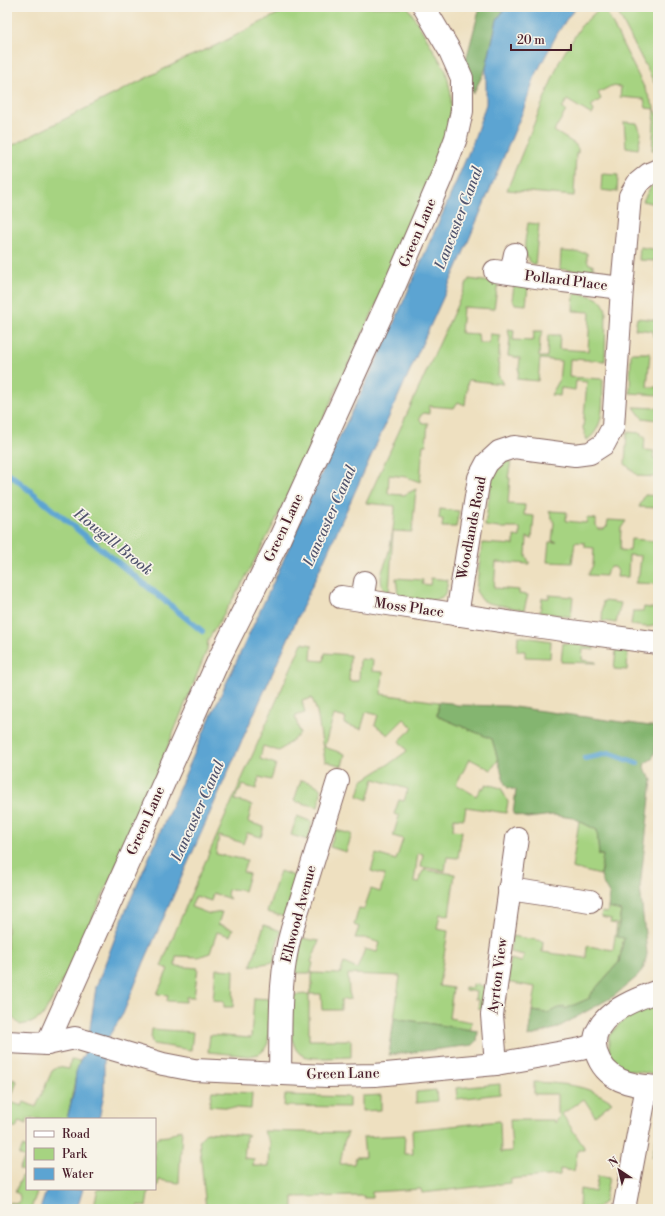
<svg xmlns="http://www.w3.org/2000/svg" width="665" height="1216" font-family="'Libre Bodoni',serif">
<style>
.green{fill:#a6d381;stroke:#787956}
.forest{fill:#84b56f;stroke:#676a4d}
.water{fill:#5ca4d2;stroke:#53627e}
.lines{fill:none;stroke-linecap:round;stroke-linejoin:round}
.stream{stroke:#5ca4d2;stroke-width:6}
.minor-casing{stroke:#83635f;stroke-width:24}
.tertiary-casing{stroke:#83635f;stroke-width:24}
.minor{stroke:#fff;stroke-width:22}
.tertiary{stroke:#fff;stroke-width:22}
.labels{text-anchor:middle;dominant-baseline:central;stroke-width:3.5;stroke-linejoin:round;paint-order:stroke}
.street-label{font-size:14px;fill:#4a1f2b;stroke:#f7f3e8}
.water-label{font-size:15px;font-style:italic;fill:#51546e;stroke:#f7f3e8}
</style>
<rect width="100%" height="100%" fill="#f7f3e8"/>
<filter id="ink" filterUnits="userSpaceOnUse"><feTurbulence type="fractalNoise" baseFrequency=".025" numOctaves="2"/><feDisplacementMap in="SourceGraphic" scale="8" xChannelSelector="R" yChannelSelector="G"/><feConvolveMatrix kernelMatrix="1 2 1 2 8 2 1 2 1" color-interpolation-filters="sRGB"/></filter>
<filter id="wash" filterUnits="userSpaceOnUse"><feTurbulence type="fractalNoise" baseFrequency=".012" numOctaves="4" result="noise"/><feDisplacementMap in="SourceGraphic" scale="16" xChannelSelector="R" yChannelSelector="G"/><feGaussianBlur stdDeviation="0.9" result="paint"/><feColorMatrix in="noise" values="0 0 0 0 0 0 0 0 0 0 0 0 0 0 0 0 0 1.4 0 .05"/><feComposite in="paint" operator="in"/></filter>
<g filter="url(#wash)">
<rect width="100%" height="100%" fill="#eee0c0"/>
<!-- green -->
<g class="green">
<path d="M 291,7 L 408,7 L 446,71 L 451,94 L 451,116 L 439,157 L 396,262 L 276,520 L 242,584 L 208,640 L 207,650 L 144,805 L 71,965 L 43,1016 L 31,1023 L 20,1025 L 7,1012 L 7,148 L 186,58 L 217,45 Z"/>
<path d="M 601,7 L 604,7 L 658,115 L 658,150 L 652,150 L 655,109 L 646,108 L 644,99 L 620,97 L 621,87 L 611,86 L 598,93 L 601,99 L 591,106 L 594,111 L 592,115 L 567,100 L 562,108 L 566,111 L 554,131 L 575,144 L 578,149 L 578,153 L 576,153 L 574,196 L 507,190 L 560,60 L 581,26 Z"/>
<path d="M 615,7 L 658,7 L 658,90 Z"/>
<path d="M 624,122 L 637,123 L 641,133 L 638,149 L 626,147 Z"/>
<path d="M 602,174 L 618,175 L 617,192 L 601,190 Z"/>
<path d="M 658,181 L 658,205 L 643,201 L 651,186 Z"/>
<path d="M 528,223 L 539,224 L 535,265 C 519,257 526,238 528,223 Z"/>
<path d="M 640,247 L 658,250 L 658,268 L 656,268 L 656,261 L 639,260 Z"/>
<path d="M 561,251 L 587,253 L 587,260 L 589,264 L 593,265 L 593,273 L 560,269 Z"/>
<path d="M 469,279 L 498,283 L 494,309 L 463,307 L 461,333 L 478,334 L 479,343 L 489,343 L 490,334 L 500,335 L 498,375 L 503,384 L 468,380 L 465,405 L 458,402 L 454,408 L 429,406 L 429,414 L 424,413 L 420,416 L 420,420 L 423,423 L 428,423 L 426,445 L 423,445 L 420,482 L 406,477 L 389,475 L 388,494 L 404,495 L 416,489 L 412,532 L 393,531 L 389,594 C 386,592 383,590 382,585 C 379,574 384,568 387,558 C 391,546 395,519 395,506 L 366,503 Z"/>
<path d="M 514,285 L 528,287 L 526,305 L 515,304 L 512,300 Z"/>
<path d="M 574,293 C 586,295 603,295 606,311 L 605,361 L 570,359 L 569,377 L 603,379 C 602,400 606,427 587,440 L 583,428 L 587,382 L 576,381 L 575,390 L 561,388 L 560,396 L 551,395 L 559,381 L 561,361 L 540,359 L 538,381 L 516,379 L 518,377 L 520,358 L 508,356 L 510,339 L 508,329 L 514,330 L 513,340 L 533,341 L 534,331 L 543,331 L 540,338 L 539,357 L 547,357 L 548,335 L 560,335 L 559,349 L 588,351 L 590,312 L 573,311 Z"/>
<path d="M 637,318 L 658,320 L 658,337 L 653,336 L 653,331 L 635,329 Z"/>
<path d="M 631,353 L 650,353 L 647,387 L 658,387 L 658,395 L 630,393 Z"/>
<path d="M 634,407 L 658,408 L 658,420 L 642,418 Z"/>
<path d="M 627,432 L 641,433 L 641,436 L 645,436 L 644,450 L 654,451 L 653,458 L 658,459 L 658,477 L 638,476 L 625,464 Z"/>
<path d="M 508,461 L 511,461 L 508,478 L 510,478 L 508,504 L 525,505 L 524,515 L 534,516 L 532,539 L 527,537 L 526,556 L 530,564 L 496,562 L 494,588 L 519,590 L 519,594 L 528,595 L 524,610 L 488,603 L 482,600 L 476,591 L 482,543 L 514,545 L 514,536 L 520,537 L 520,528 L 499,528 L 485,526 L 492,476 L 500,466 Z"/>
<path d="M 645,495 L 658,496 L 658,508 L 639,507 Z"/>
<path d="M 440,509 L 459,511 L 456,527 L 442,527 L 443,519 L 439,519 Z"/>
<path d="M 549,511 L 567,512 L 566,521 L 586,523 L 587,518 L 596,519 L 596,525 L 598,529 L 604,529 L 607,526 L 608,520 L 626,521 L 621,528 L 620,550 L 630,551 L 631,539 L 658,541 L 658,584 L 635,583 L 639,575 L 641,556 L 629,555 L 628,577 L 617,577 L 618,571 L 615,567 L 610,567 L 607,571 L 606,576 L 588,575 L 593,565 L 594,548 L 585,547 L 585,543 L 575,542 L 572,563 L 547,562 L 549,542 L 557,542 L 552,541 L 554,523 Z"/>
<path d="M 396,578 L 423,580 L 422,584 L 430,585 L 431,578 L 448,580 C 447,585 447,590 444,595 C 436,605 409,597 398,595 Z"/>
<path d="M 549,595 L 573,597 L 571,617 L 540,612 L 542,598 L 549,598 Z"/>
<path d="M 603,601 L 621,603 L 616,623 L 602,621 Z"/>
<path d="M 658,603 L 658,624 C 650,629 640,626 631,625 L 633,611 L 643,611 L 644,607 L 657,609 Z"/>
<path d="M 518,636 L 551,641 L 550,658 L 525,657 L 525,651 L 517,651 Z"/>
<path d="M 302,643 L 312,645 L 311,660 L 324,661 L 325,653 L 350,655 L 349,681 L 359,681 L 360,659 L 373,660 L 372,671 L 383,672 L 381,694 L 439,702 L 437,716 L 492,739 L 498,760 L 491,770 L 470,759 L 456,784 L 476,796 L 481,788 L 483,789 L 486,784 L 501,788 L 508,802 L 506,813 L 466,807 L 464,819 L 454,818 L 453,830 L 462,831 L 458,858 L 447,857 L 445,871 L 421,867 L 423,854 L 418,853 L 414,882 L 419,883 L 420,876 L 424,870 L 455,874 L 449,915 L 440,914 L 437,929 L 448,931 L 439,986 L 453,988 L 449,1018 L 472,1022 L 470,1030 L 394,1018 L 400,976 L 348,974 L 349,992 L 351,999 L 341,1000 L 341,1010 L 322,1010 L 321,994 L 309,994 L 309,1040 L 351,1040 L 351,1057 C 339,1057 315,1060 304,1056 C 286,1050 292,1010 293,995 L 309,994 L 312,986 L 312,973 L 293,973 L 294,959 L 301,938 L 319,941 L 311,962 L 313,963 L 311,971 L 312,973 L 340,974 L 344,963 L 357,969 L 365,949 L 377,952 L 380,943 L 365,938 L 355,938 L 359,927 L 354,925 L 359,908 L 364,909 L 371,889 L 380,892 L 385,875 L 371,871 L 376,854 L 396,860 L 403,839 L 393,836 L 399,816 L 394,814 L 399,800 L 404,801 L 408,789 L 374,779 L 368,800 L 358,796 L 362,781 L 392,762 L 407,751 L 399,741 L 413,728 L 404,719 L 388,735 L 375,725 L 378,715 L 366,712 L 361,729 L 344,724 L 346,718 L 334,715 L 324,747 L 345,754 L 342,766 L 325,761 L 317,712 L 312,698 L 302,701 L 305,713 L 295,716 L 300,734 L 279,751 L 263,746 L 260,759 L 276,764 L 271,780 L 259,777 L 256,789 L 242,785 L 240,791 L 238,791 L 235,800 L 252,805 L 248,822 L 264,827 L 261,837 L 247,833 L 243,844 L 240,842 L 219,836 L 216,854 L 247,860 L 243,872 L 249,874 L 244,891 L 238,889 L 238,890 L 233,889 L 228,890 L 227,895 L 230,899 L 213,893 L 211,901 L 196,896 L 191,907 L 210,914 L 222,912 L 218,924 L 233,929 L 230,936 L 217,932 L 210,953 L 198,957 L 176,956 L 175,966 L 198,968 L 194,997 L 186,997 L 186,1002 L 167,1001 L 168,995 L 157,994 L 168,969 L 161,966 L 191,894 Z"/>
<path d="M 563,643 L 594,647 L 594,650 L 583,649 L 582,660 L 596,662 L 596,663 L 561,662 Z"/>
<path d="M 616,650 L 628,652 L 627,670 L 614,669 Z"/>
<path d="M 301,780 C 321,785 324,787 318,807 L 294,801 Z"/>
<path d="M 297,816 L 312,822 L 308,840 L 291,835 Z"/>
<path d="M 579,821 L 597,830 L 599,855 L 603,855 L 600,875 L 572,868 Z"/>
<path d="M 335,830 L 352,834 L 346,852 L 330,847 Z"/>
<path d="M 280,871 L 297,877 L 285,917 L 267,912 Z"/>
<path d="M 608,908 L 621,910 L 617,936 L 624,938 L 619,962 L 589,996 L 590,998 L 565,1009 L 564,1006 L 547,1013 L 532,1011 L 536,987 L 506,982 L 510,959 L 522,962 L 524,955 L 510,952 L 512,936 L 543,941 L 542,952 L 586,958 L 587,946 L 613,950 L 617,924 L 610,923 L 611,919 L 601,917 L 602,912 L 607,913 Z"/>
<path d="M 264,925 L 281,931 L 276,947 L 274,962 L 251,966 Z"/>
<path d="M 216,969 L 234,970 L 233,1007 L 224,1007 L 224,1001 L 213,1000 Z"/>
<path d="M 473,984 L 488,987 L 484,1009 L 478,1008 L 479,1000 L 475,999 L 476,992 L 465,990 L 465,987 L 473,988 Z"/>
<path d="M 254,998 L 270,999 L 268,1043 L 264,1050 L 259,1054 L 249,1056 L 208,1052 L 210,1035 L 251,1038 Z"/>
<path d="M 643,1007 L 658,1009 L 658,1075 L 628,1070 L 616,1065 L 609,1050 L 609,1036 L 619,1024 Z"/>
<path d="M 152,1029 L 193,1032 L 191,1050 L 153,1044 L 151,1039 Z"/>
<path d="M 71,1060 L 80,1061 C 74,1079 72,1100 67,1119 L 27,1119 L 27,1124 L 19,1121 L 16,1128 L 10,1125 L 12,1121 L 7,1119 L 7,1093 L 13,1079 L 17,1081 L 10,1102 L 22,1106 L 24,1102 L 36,1107 L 52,1071 L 58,1067 L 69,1069 Z"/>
<path d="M 534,1082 C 565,1084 585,1084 612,1102 L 595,1116 L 584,1099 L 562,1114 L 584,1147 L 584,1150 L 578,1150 L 574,1171 L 560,1169 L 560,1175 L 510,1179 L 510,1183 L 431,1192 L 422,1193 L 421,1189 L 372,1192 L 372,1198 L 364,1198 L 364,1196 L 293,1197 L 293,1209 L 206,1209 L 199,1140 L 207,1132 L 249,1135 L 246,1137 L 244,1158 L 254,1159 L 253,1166 L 269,1166 L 270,1142 L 263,1131 L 348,1133 L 344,1142 L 340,1164 L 354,1164 L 356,1157 L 365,1157 L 363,1137 L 405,1135 L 404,1154 L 413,1154 L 412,1130 L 500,1121 L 501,1152 L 512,1151 L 510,1120 L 554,1120 L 555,1123 L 560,1116 L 558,1113 L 558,1094 L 534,1094 Z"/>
<path d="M 500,1084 L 500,1094 L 457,1099 L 456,1088 Z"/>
<path d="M 436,1090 L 437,1101 L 416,1103 L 416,1092 Z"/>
<path d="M 212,1091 L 252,1093 L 251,1109 L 209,1106 Z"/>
<path d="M 285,1095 L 349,1097 L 349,1107 L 284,1106 Z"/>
<path d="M 381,1095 L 381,1110 L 362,1111 L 362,1096 Z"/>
<path d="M 182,1129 L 179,1183 L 159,1180 L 158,1186 L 155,1186 L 155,1139 L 158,1137 L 168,1136 Z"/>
<path d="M 658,1130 L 658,1156 L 652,1157 Z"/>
<path d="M 23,1146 L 27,1148 L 27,1189 L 38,1189 L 31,1209 L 7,1209 L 11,1202 L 15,1204 L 19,1202 L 20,1198 L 19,1194 L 15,1192 L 24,1172 L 19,1169 L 25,1158 L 19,1155 Z"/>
<path d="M 598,1176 L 609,1178 L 604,1202 L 597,1208 L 579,1209 L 580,1189 L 595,1192 Z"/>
<path d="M 98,1189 L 149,1189 L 146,1207 L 138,1205 L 137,1209 L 93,1209 Z"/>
</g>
<!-- forest -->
<g class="forest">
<path d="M 480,7 L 506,7 L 497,20 L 486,68 L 473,94 L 466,60 Z"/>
<path d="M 439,702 L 451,703 L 457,705 L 507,706 L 657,727 L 655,752 L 652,759 L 645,763 L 644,768 L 652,780 L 640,887 L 647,954 L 644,967 L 638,976 L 614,996 L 557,1028 L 528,1037 L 532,1011 L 547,1013 L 564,1006 L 565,1009 L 590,998 L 589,996 L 619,962 L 624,938 L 617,937 L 621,911 L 608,908 L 610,895 C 599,878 600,876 603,855 L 599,855 L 597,830 L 573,818 L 553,815 L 527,818 L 513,814 L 516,790 L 508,788 L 505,784 L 492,739 L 437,716 Z"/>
<path d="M 394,1018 L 478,1031 L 477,1041 L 473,1045 L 389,1055 Z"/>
</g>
<!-- water -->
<g class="water">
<path d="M 506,7 L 577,7 L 568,17 L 557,34 L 535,76 L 523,111 L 462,256 L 243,738 L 145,960 L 123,1014 L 109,1036 L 104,1058 L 104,1094 L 99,1119 L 67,1119 L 74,1090 L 76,1072 L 80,1061 L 87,1049 L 96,987 L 123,917 L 209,720 L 280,568 L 313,491 L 380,354 L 445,208 L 473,142 L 486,104 L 486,68 L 497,20 Z"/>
<path d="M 47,1189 L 83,1189 L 77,1209 L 40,1209 Z"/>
</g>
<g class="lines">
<!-- stream -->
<g class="stream">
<path d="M 7,472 L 202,631"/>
<path d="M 585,758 L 609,753 L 637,763"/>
</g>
</g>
</g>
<g filter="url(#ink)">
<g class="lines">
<!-- minor casing -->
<g class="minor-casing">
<g id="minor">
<path d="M 495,271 L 563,281 L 622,288"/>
<path d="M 511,273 L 515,254"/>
<path d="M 341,597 L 527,625 L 658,643"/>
<path d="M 362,600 L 365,582"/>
<path d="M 457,615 L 479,478 L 487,463 L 499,452 L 514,447 L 575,455 L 590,453 L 604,444 L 613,427 L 622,288 L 630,196 L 638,183 L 649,174 L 658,170"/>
<path d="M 509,889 L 590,901"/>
<path d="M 658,991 C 639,998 609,1009 599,1028 C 594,1036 594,1043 596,1052 C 605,1081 631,1086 658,1087"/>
<path d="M 7,1042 L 47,1044 L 75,1038 L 163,1064 L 194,1070 L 327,1076 L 375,1075 L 496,1064 L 581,1049 L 594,1045"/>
<path d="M 47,1044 L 219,659 L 279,540 L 391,294 L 441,178 L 456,138 L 462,111 L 462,78 L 450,51 L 424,7"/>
<path d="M 496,1064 L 492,1015 L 517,838"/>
<path d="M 280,1074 C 281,1026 278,976 292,929 L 338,781"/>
</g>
</g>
<!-- tertiary casing -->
<g class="tertiary-casing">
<path id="tertiary" d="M 624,1209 L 647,1086"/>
</g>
<!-- minor -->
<use href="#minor" class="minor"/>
<!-- tertiary -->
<use href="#tertiary" class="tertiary"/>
</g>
</g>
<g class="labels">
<!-- street labels -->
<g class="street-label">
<text transform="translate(418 233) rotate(-67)">Green Lane</text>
<text transform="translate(566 281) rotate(7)">Pollard Place</text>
<text transform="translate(284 528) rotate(-65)">Green Lane</text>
<text transform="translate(472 528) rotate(-79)">Woodlands Road</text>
<text transform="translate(409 608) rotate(8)">Moss Place</text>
<text transform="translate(146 821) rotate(-66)">Green Lane</text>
<text transform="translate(299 914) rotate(-75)">Ellwood Avenue</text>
<text transform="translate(498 976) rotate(-83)">Ayrton View</text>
<text transform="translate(343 1074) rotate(-1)">Green Lane</text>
</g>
<!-- water labels -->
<g class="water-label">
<text transform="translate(459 218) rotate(-69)">Lancaster Canal</text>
<text transform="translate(330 516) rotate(-66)">Lancaster Canal</text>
<text transform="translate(113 542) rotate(39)">Howgill Brook</text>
<text transform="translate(198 811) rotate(-66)">Lancaster Canal</text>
</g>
</g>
<!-- margin -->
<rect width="665" height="1216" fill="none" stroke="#f7f3e8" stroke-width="24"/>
<!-- legend -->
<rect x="26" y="1118" width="130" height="72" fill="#f7f3e8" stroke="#b29e9c"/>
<rect x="34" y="1131" width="20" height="6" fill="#ffffff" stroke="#b29e9c"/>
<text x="62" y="1138" font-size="12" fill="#4a1f2b">Road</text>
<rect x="34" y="1148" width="20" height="12" fill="#a6d381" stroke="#b29e9c"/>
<text x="62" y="1158" font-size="12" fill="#4a1f2b">Park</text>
<rect x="34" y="1168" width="20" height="12" fill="#5ca4d2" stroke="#b29e9c"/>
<text x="62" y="1178" font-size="12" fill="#4a1f2b">Water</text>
<!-- north arrow -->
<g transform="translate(619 1170) rotate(325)" stroke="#f7f3e8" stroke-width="3" paint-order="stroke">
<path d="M0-3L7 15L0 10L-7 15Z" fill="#4a1f2b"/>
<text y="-6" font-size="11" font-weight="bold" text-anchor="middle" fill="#4a1f2b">N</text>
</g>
<!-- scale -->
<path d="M511 44v6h60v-6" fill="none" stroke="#4a1f2b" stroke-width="2"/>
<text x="517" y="44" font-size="12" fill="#4a1f2b" stroke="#f7f3e8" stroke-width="3" paint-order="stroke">20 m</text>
</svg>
